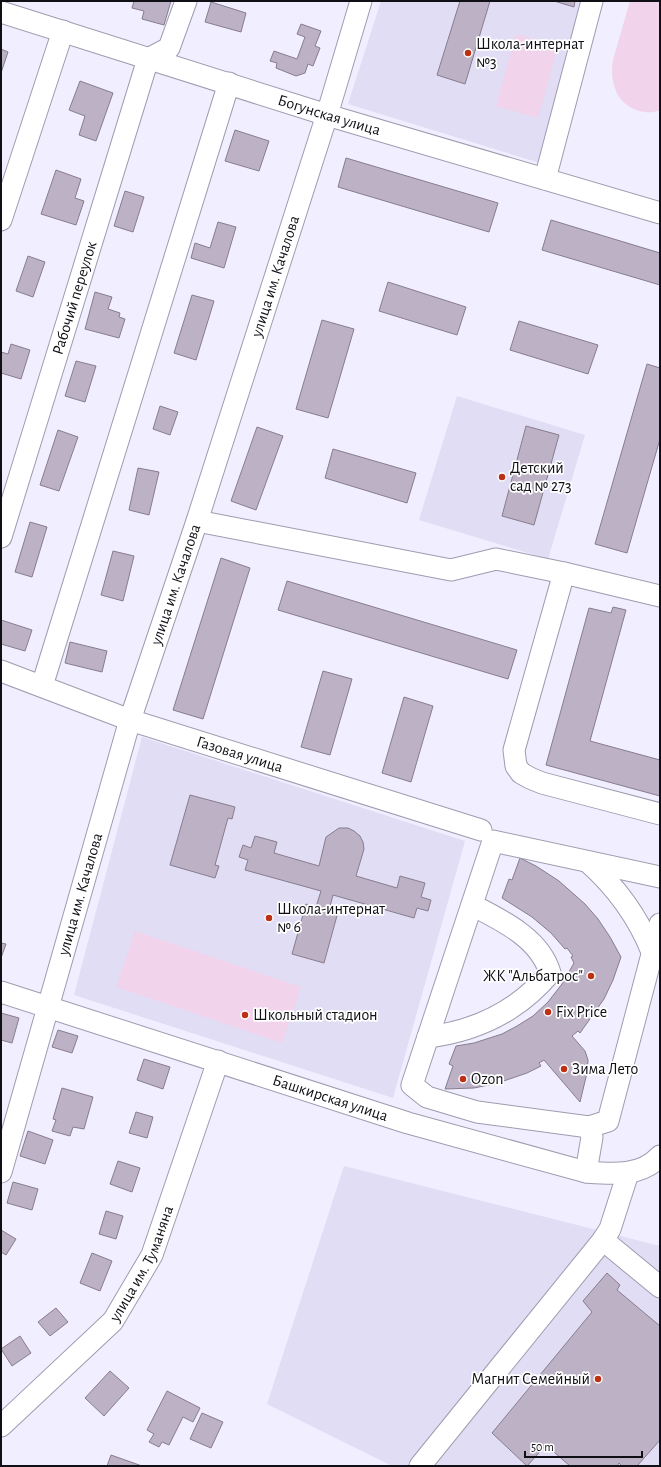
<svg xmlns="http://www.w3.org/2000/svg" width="661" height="1467" font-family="'Alegreya Sans',sans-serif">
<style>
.built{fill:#e0ddf4}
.green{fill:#f1d3ec}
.building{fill:#bdb2c5;stroke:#877d8e}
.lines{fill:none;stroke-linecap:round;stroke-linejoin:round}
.minor-casing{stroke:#9e9caf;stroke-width:23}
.minor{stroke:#fff;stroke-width:21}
.poi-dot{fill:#bc3115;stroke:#fff;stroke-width:1.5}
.labels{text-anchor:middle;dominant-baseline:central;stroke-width:3.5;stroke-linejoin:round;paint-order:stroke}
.poi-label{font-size:16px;fill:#0f0f15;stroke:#fff;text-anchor:start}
.street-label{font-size:16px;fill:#0f0f15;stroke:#fff}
</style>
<rect width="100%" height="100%" fill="#f0eeff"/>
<!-- built -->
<g class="built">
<path d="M 381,1 L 586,1 L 540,163 L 348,104 Z"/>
<path d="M 457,396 L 585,435 L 548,559 L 419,520 Z"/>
<path d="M 142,737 L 465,841 L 393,1098 L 74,995 Z"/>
<path d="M 344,1166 L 660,1246 L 660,1466 L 392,1466 L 267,1404 Z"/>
</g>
<!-- green -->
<g class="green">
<path d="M 630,1 L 660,1 L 660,110 C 644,117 622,107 616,91 C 612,81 611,71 613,60 Z"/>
<path d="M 516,34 L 558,46 L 538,118 L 496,106 Z"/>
<path d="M 135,931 L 301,987 L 282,1043 L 116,987 Z"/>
</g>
<!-- building -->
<g class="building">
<path d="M 134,1 L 171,1 L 164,25 L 142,19 L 144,11 L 132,8 Z"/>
<path d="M 460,1 L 490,1 L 465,84 L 437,75 Z"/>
<path d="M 554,1 L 575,1 L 574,7 Z"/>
<path d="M 211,2 L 246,13 L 241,32 L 205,22 Z"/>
<path d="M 301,24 L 321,31 L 315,46 L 320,48 L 313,66 L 308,64 L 305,73 L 296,76 L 276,68 L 277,63 L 270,61 L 274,51 L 297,59 L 305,37 L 297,34 Z"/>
<path d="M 1,49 L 8,52 L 1,73 Z"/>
<path d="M 80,81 L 113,93 L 96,141 L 79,135 L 85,116 L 69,110 Z"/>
<path d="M 235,130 L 269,141 L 259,171 L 225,161 Z"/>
<path d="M 346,158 L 498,203 L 489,232 L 338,187 Z"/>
<path d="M 56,170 L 81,179 L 75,198 L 84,201 L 76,225 L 41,214 Z"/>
<path d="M 125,191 L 144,197 L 133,232 L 114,226 Z"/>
<path d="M 551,220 L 660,253 L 660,285 L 542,250 Z"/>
<path d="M 218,222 L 236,227 L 224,268 L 191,258 L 195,243 L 210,248 Z"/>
<path d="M 28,256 L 45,262 L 33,297 L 16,291 Z"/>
<path d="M 388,282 L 466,307 L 457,335 L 379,311 Z"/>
<path d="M 95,292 L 112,297 L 108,309 L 120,313 L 119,317 L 125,319 L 119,338 L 85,329 Z"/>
<path d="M 192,295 L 214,301 L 196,360 L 174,353 Z"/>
<path d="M 322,320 L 354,329 L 328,418 L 296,409 Z"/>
<path d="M 519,321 L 598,345 L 588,374 L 510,350 Z"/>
<path d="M 11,344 L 30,350 L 21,379 L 1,373 L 1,352 L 8,354 Z"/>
<path d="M 76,361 L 96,366 L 85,402 L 65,396 Z"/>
<path d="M 647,364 L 660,368 L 660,439 L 627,553 L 595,544 Z"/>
<path d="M 160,406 L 178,412 L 170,435 L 153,429 Z"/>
<path d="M 526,426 L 559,435 L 534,525 L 502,516 Z"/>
<path d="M 257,427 L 283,436 L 256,510 L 231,501 Z"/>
<path d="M 58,430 L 78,437 L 59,491 L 40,485 Z"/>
<path d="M 333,449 L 416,473 L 407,503 L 325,478 Z"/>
<path d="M 138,468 L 159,472 L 149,515 L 129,510 Z"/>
<path d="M 30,522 L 47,527 L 32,577 L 15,572 Z"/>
<path d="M 113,551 L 134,556 L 123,601 L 101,595 Z"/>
<path d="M 221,558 L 250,568 L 203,719 L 173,710 Z"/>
<path d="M 287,581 L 517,650 L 508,679 L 278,610 Z"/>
<path d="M 613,607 L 626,610 L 590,741 L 660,760 L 660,796 L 546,765 L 589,608 L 611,613 Z"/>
<path d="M 1,620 L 32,630 L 25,651 L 1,644 Z"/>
<path d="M 70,642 L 107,651 L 102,672 L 65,663 Z"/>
<path d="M 323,671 L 352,679 L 330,755 L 301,747 Z"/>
<path d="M 404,697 L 433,706 L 411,782 L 382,773 Z"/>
<path d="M 190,795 L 235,807 L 232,819 L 228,818 L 215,865 L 219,866 L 215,878 L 170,865 Z"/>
<path d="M 339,828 L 348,828 L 354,831 L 360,836 L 363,842 L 364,849 L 356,876 L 397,888 L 400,876 L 425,883 L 421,897 L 431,900 L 428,911 L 417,908 L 414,918 L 333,895 L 329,910 L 338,912 L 324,963 L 292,954 L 306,904 L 316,907 L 321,891 L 245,870 L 248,860 L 239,857 L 243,845 L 251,848 L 255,836 L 277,842 L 274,853 L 319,866 L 326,837 Z"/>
<path d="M 520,858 L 536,866 L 559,881 L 585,904 L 598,919 L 610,937 L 621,957 L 613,980 L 604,999 L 580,1033 L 578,1031 L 572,1036 L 585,1051 L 588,1060 L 587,1073 L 580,1102 L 544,1060 L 539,1063 L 541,1066 L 527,1073 L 498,1083 L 474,1088 L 445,1089 L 453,1066 L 449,1064 L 456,1046 L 474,1043 L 502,1034 L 517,1026 L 533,1016 L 548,1002 L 562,984 L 574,963 L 571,957 L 573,956 L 567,948 L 565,949 L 551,933 L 532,917 L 502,898 L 509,879 L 512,880 Z"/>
<path d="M 1,943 L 6,944 L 1,958 Z"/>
<path d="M 1,1013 L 19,1018 L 12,1043 L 1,1040 Z"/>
<path d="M 58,1030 L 78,1036 L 72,1053 L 52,1047 Z"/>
<path d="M 144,1059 L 170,1067 L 163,1089 L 137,1080 Z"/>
<path d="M 62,1088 L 93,1097 L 84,1129 L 73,1127 L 70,1136 L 52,1131 L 56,1120 L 53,1119 Z"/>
<path d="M 136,1112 L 153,1117 L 147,1138 L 129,1133 Z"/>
<path d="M 28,1131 L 53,1140 L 45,1164 L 20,1156 Z"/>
<path d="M 118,1161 L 140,1168 L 132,1192 L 110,1184 Z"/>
<path d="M 13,1182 L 38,1189 L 32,1210 L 7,1203 Z"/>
<path d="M 106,1211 L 123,1216 L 116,1239 L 99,1234 Z"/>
<path d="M 1,1230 L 16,1239 L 6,1255 L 1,1252 Z"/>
<path d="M 92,1253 L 112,1261 L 100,1291 L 80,1283 Z"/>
<path d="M 607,1273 L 620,1285 L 617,1290 L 660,1326 L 660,1440 L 637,1466 L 622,1466 L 619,1463 L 617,1466 L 570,1466 L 546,1445 L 527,1466 L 492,1433 L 592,1312 L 583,1301 Z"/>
<path d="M 56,1308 L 68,1322 L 50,1336 L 38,1322 Z"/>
<path d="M 20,1336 L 31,1353 L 12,1366 L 1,1349 Z"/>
<path d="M 110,1371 L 129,1388 L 104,1416 L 85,1398 Z"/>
<path d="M 167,1391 L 200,1408 L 193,1422 L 183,1417 L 169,1445 L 162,1442 L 159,1447 L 149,1442 L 154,1434 L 147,1430 Z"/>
<path d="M 202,1413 L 223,1422 L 211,1448 L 190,1439 Z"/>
<path d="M 111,1455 L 142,1466 L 107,1466 Z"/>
</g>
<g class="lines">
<!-- minor casing -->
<g class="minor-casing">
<g id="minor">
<path id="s1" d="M 1,12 L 327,115 L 660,213"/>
<path d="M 545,179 L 592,1"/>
<path d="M 1,220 L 63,31"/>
<path d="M 197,521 L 451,570 L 496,559 L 564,573 L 660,596"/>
<path id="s2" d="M 1,537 L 148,59 L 169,48 L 186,1"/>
<path d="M 564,573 L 514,750 L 516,766 L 521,773 L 530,778 L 542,783 L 660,814"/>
<path id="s3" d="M 1,671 L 130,720 L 481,830"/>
<path d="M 42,686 L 229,83"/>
<path d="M 588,862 C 616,887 638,917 652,952"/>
<path d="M 660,877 L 493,841 L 412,1085 L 427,1097 L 477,1112 L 589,1127 L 608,1121 L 660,924"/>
<path id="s4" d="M 1,992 L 408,1123 L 586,1172 C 612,1174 641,1177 660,1156"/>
<path d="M 428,1037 C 477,1031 518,1011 550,973 C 540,938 501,920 472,905"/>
<path id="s5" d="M 1,1172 L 130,720 L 197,521 L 327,115 L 361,1"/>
<path d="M 586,1172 L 592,1137 L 589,1127"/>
<path d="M 603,1240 L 660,1287"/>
<path id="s6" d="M 1,1426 L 113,1321 L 152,1255 L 218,1061"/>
<path d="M 420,1466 L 603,1240 L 610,1229 L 628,1173"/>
</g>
</g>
<!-- minor -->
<use href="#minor" class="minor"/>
</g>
<!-- markers -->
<g class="poi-dot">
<circle cx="468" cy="53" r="4"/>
<circle cx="502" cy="477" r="4"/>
<circle cx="269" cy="918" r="4"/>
<circle cx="591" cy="976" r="4"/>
<circle cx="548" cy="1012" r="4"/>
<circle cx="245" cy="1015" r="4"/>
<circle cx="564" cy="1069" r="4"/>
<circle cx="463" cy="1079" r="4"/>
<circle cx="598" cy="1379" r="4"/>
</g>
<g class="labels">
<!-- poi labels -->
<g class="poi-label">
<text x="476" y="44">Школа-интернат<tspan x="476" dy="18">№3</tspan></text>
<text x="510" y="468">Детский<tspan x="510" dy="18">сад № 273</tspan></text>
<text x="277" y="909">Школа-интернат<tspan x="277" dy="18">№ 6</tspan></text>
<text x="583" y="976" text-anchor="end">ЖК "Альбатрос"</text>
<text x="556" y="1012">Fix Price</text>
<text x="253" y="1015">Школьный стадион</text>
<text x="572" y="1069">Зима Лето</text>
<text x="471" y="1079">Ozon</text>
<text x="590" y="1379" text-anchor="end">Магнит Семейный</text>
</g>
<!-- street labels -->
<g class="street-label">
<text stroke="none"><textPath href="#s1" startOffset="344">Богунская улица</textPath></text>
<text stroke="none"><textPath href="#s5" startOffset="937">улица им. Качалова</textPath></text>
<text stroke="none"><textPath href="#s2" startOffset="250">Рабочий переулок</textPath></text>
<text stroke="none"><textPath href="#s5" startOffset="613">улица им. Качалова</textPath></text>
<text stroke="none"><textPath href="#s3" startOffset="253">Газовая улица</textPath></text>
<text stroke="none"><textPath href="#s5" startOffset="289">улица им. Качалова</textPath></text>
<text stroke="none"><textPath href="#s4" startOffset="346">Башкирская улица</textPath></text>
<text stroke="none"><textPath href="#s6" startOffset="218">улица им. Туманяна</textPath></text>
</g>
</g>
<!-- border -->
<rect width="661" height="1467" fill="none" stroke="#0f0f15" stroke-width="4"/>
<!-- scale -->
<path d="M525 1451v6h117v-6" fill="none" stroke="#0f0f15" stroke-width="2"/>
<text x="531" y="1451" font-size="12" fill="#0f0f15" stroke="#ffffff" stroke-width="3" paint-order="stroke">50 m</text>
</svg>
